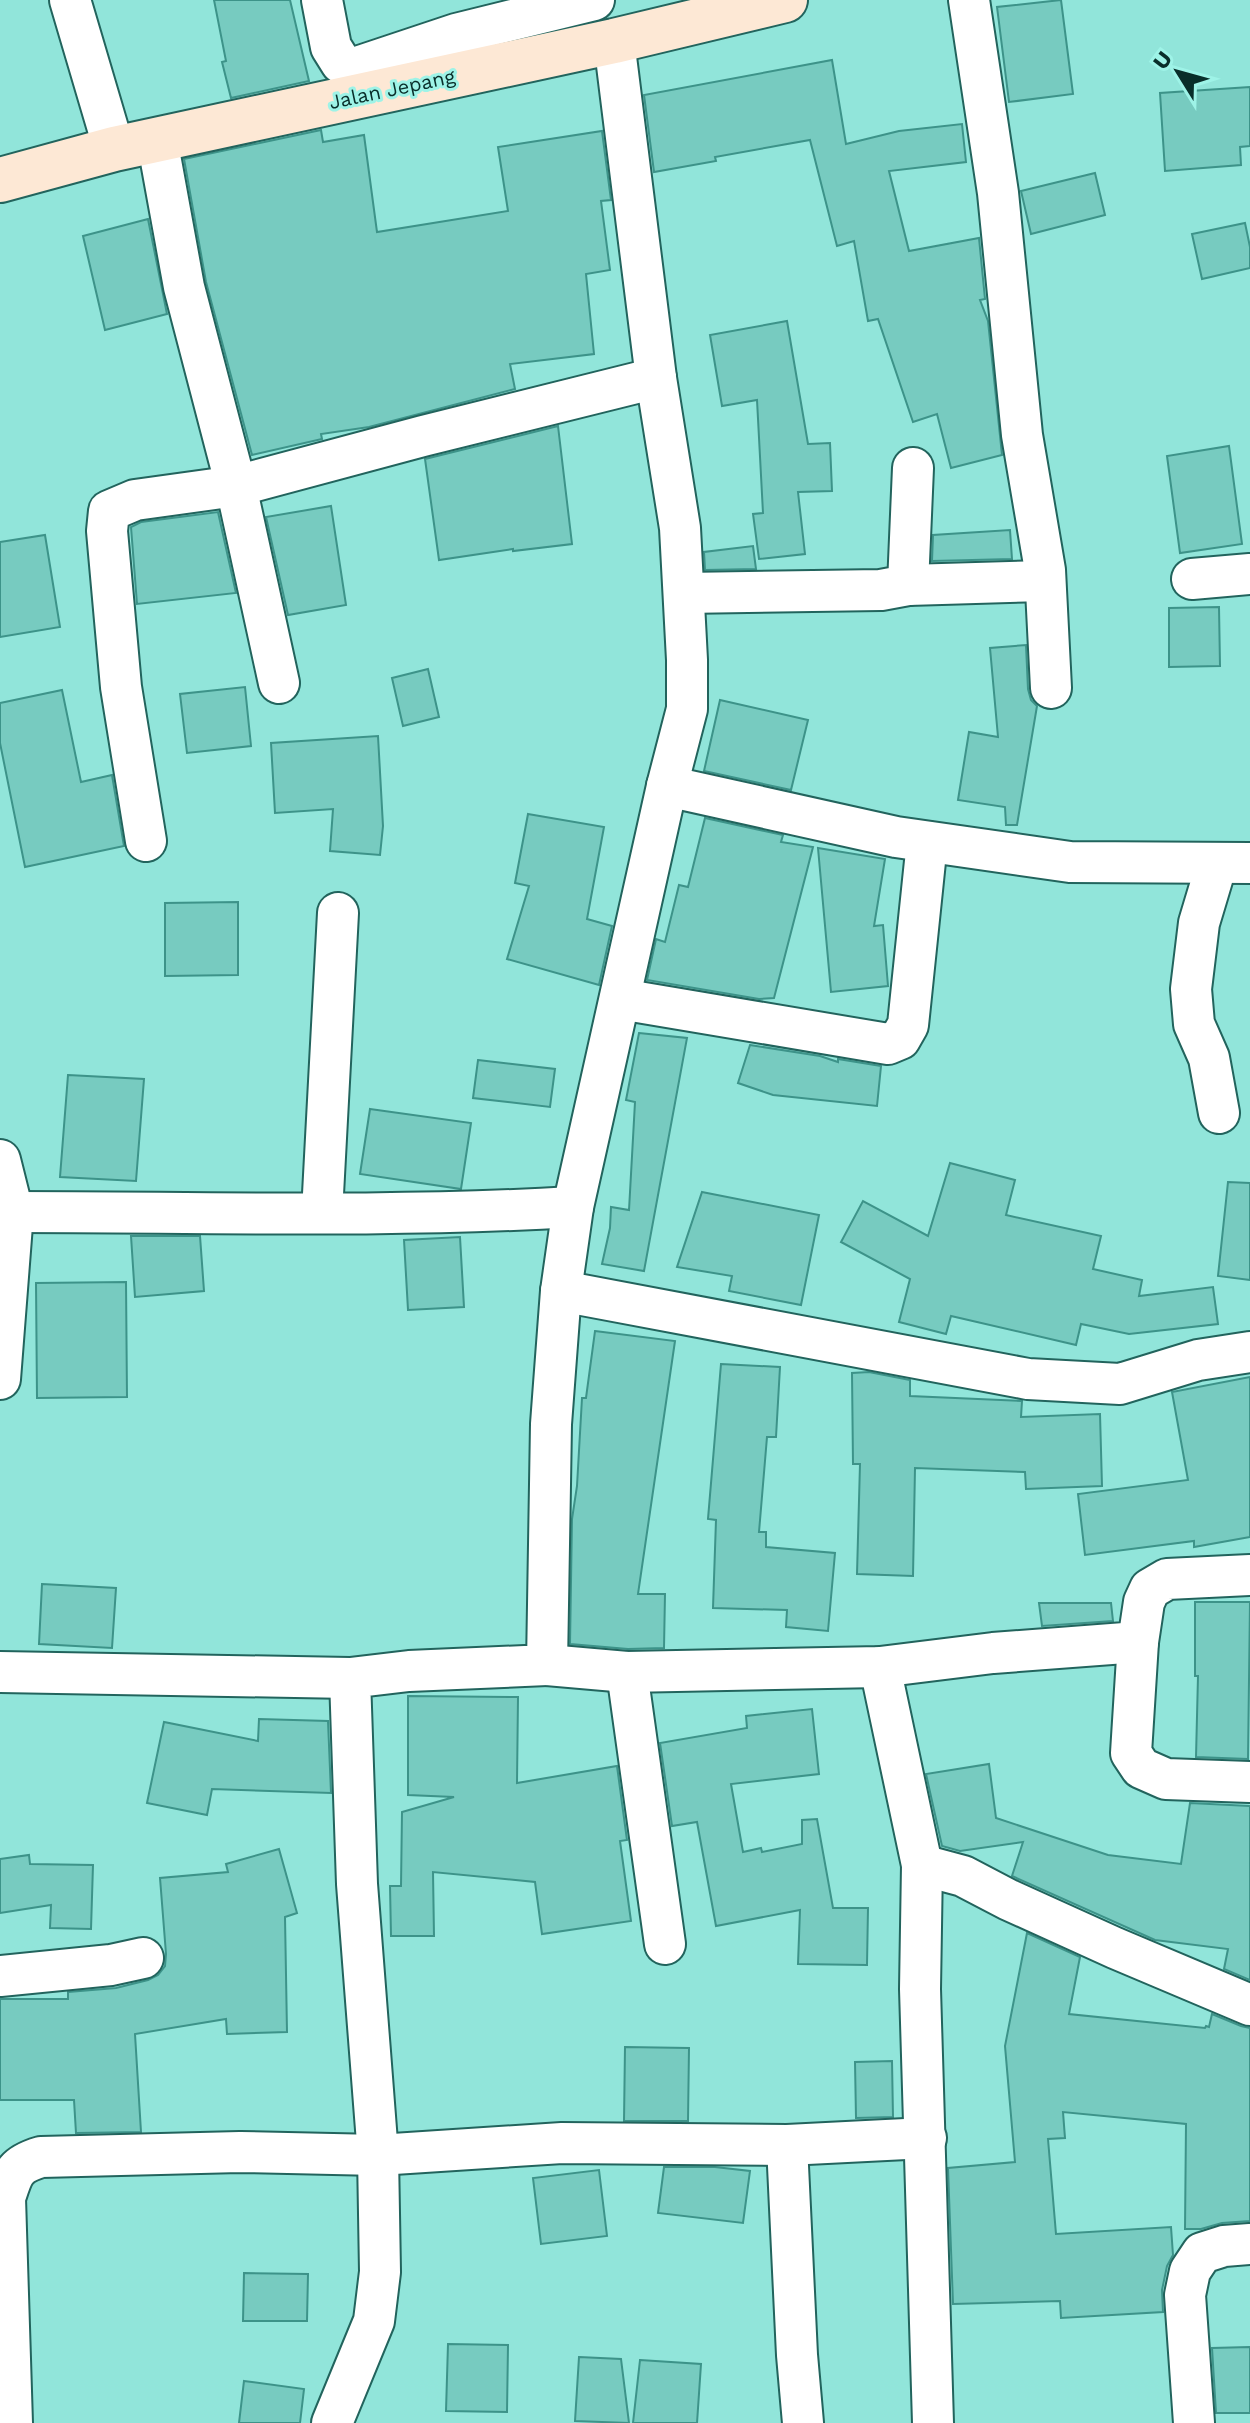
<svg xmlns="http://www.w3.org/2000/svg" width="1250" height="2423" font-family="'Work Sans',sans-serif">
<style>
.building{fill:#77cbc0;stroke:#3d9389;stroke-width:2}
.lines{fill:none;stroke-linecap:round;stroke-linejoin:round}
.street-casing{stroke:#22645d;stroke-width:44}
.secondary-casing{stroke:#22645d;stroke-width:48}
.street{stroke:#fff;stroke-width:40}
.secondary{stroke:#fde8d5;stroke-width:44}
.labels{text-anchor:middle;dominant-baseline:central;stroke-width:6;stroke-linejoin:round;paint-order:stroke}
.street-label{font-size:20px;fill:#092e2a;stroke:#9ef3e7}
</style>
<rect width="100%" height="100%" fill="#91e5da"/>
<!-- building -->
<g class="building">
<path d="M 214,0 L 290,0 L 309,81 L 231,98 L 222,62 L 226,61 Z"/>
<path d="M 1061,0 L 1073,94 L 1009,102 L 997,7 Z"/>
<path d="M 832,60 L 846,144 L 899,131 L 962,124 L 966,162 L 889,171 L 909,251 L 979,238 L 985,299 L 980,300 L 988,321 L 1002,455 L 951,468 L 937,414 L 913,422 L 878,319 L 868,321 L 854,241 L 837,246 L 810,140 L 715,157 L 716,161 L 654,172 L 644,95 Z"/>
<path d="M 1250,87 L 1250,146 L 1240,147 L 1241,165 L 1165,171 L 1160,93 Z"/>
<path d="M 321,130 L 323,142 L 364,135 L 377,232 L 508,211 L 498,147 L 602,131 L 611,200 L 601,201 L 610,270 L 586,274 L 594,354 L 510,364 L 515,389 L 369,427 L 321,434 L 322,439 L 252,455 L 206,282 L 184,159 Z"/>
<path d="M 1095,173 L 1105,215 L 1031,234 L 1021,191 Z"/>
<path d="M 148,219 L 167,314 L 105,330 L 83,236 Z"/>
<path d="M 1245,223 L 1250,247 L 1250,268 L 1202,279 L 1192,234 Z"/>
<path d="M 787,321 L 808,444 L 830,443 L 832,491 L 798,492 L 805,554 L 759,559 L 753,514 L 763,513 L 757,400 L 722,406 L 710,335 Z"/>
<path d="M 558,426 L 572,544 L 513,551 L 513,549 L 439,560 L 425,459 Z"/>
<path d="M 1229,446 L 1242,544 L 1180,553 L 1167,456 Z"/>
<path d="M 331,506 L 346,605 L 288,615 L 266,517 Z"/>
<path d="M 218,512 L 236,593 L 137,604 L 131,527 L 141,522 Z"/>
<path d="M 1010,530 L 1012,559 L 932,561 L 933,535 Z"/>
<path d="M 45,535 L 60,627 L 0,637 L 0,542 Z"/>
<path d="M 753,546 L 756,569 L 705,570 L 704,552 Z"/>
<path d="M 1219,607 L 1220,666 L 1169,667 L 1169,608 Z"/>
<path d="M 1026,645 L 1028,689 L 1031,700 L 1037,706 L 1017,825 L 1006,825 L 1005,807 L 958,800 L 969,732 L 998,737 L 990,648 Z"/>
<path d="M 428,669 L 439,717 L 403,726 L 392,678 Z"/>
<path d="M 245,687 L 251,746 L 187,753 L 180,694 Z"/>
<path d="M 62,690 L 81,782 L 112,775 L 124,846 L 25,867 L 0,743 L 0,703 Z"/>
<path d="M 720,700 L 808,720 L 791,790 L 704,771 Z"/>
<path d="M 378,736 L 383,826 L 380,855 L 330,851 L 333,809 L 275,813 L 271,743 Z"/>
<path d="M 528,814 L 604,827 L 587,919 L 612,926 L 599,985 L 507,959 L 529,886 L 515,883 Z"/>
<path d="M 705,818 L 783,835 L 781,842 L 813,847 L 774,998 L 759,999 L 647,980 L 656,939 L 665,942 L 679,885 L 688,887 Z"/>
<path d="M 818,848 L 885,859 L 874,926 L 883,925 L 888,986 L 831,992 Z"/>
<path d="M 238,902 L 238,975 L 165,976 L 165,903 Z"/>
<path d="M 639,1033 L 687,1038 L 644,1271 L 602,1264 L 610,1228 L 611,1207 L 629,1210 L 635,1102 L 626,1100 Z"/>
<path d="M 750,1045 L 820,1056 L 838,1062 L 838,1059 L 881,1066 L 877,1106 L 773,1095 L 738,1083 Z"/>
<path d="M 478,1060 L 555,1069 L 550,1107 L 473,1098 Z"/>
<path d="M 68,1075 L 144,1079 L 136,1181 L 60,1177 Z"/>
<path d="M 370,1109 L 471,1123 L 461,1189 L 360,1174 Z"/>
<path d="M 950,1163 L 1015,1180 L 1006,1215 L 1101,1236 L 1093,1269 L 1142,1280 L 1139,1296 L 1213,1287 L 1218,1324 L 1129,1334 L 1081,1324 L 1076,1345 L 951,1316 L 946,1334 L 899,1322 L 910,1279 L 841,1242 L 863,1201 L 928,1236 Z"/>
<path d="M 1228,1182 L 1250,1183 L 1250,1280 L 1218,1276 Z"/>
<path d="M 702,1192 L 819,1215 L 801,1305 L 729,1291 L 732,1276 L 677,1267 Z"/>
<path d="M 131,1236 L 200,1236 L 204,1291 L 135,1297 Z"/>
<path d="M 460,1237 L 464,1307 L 408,1310 L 404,1240 Z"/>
<path d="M 126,1282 L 127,1397 L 37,1398 L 36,1283 Z"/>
<path d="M 595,1331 L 675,1341 L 638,1594 L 665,1594 L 664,1648 L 628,1649 L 570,1644 L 572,1519 L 577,1486 L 582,1398 L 586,1398 Z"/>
<path d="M 721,1364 L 780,1367 L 776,1437 L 767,1437 L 759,1532 L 766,1532 L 766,1547 L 835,1553 L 828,1631 L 786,1627 L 787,1610 L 713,1608 L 716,1520 L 708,1519 Z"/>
<path d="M 869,1372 L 910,1380 L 910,1396 L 1022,1401 L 1021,1417 L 1100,1414 L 1102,1486 L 1026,1489 L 1025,1472 L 915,1468 L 913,1576 L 857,1574 L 860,1464 L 853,1464 L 852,1373 Z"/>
<path d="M 1250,1377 L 1250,1537 L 1194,1547 L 1194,1541 L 1085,1555 L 1078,1494 L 1188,1480 L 1172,1392 Z"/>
<path d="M 42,1584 L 116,1588 L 112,1648 L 39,1644 Z"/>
<path d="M 1195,1602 L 1250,1602 L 1248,1759 L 1196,1757 L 1198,1676 L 1195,1676 Z"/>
<path d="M 1039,1603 L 1111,1603 L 1113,1621 L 1042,1626 Z"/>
<path d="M 408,1696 L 518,1697 L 517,1783 L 617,1766 L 627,1840 L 620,1841 L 631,1921 L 542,1934 L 535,1882 L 433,1872 L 434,1936 L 391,1936 L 390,1886 L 401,1886 L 402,1812 L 454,1797 L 408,1795 Z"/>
<path d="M 812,1709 L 819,1774 L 731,1784 L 743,1852 L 761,1848 L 762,1852 L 802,1844 L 802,1820 L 817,1819 L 833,1908 L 868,1908 L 867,1965 L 798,1964 L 800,1910 L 716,1926 L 697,1822 L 672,1826 L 660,1743 L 747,1728 L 746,1716 Z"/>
<path d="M 259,1719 L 328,1721 L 331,1793 L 212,1789 L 207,1815 L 147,1803 L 164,1722 L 258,1741 Z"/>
<path d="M 989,1764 L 996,1818 L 1108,1855 L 1181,1864 L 1190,1803 L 1250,1806 L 1250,1980 L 1224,1969 L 1228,1949 L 1155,1940 L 1012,1876 L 1023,1842 L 960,1851 L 942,1846 L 926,1774 Z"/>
<path d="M 279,1849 L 297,1913 L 285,1917 L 287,2032 L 227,2034 L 226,2019 L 135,2034 L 141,2132 L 76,2133 L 74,2100 L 0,2100 L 0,1999 L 68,1999 L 68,1992 L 116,1988 L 148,1980 L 158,1975 L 165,1966 L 166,1954 L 160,1878 L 228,1872 L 226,1864 Z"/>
<path d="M 29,1855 L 30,1864 L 93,1865 L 91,1929 L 50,1928 L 51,1905 L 0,1913 L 0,1859 Z"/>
<path d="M 1027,1933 L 1080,1957 L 1069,2014 L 1205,2028 L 1206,2026 L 1209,2027 L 1212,2014 L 1241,2026 L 1250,2028 L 1250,2221 L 1222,2223 L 1201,2229 L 1185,2229 L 1186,2124 L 1063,2112 L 1065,2138 L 1048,2139 L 1056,2234 L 1171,2227 L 1173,2255 L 1167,2266 L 1162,2290 L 1163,2312 L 1061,2318 L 1060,2301 L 953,2304 L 948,2168 L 1015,2162 L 1005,2046 Z"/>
<path d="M 625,2047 L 689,2048 L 688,2121 L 624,2121 Z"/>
<path d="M 892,2061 L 893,2117 L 856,2118 L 855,2062 Z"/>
<path d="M 664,2167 L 715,2167 L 750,2171 L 743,2223 L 658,2213 Z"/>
<path d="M 599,2170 L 607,2236 L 541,2244 L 533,2178 Z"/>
<path d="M 244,2273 L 308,2274 L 307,2321 L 243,2321 Z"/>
<path d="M 448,2344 L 508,2345 L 507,2412 L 446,2411 Z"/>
<path d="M 1250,2347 L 1250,2413 L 1216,2413 L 1212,2348 Z"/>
<path d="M 579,2357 L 621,2359 L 629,2423 L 575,2421 Z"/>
<path d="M 640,2360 L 701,2364 L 697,2423 L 633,2423 Z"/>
<path d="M 244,2381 L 304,2389 L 300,2423 L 239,2423 Z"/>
</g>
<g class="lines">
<!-- street casing -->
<g class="street-casing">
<g id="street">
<path d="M 70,0 L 114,149"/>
<path d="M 322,0 L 331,47 L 341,63 L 354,68 L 456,34 L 594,0"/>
<path d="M 969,0 L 998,193 L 1022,435 L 1045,570 L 1051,688"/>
<path d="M 157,139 L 184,287 L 236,486 L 279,683"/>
<path d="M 1192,579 L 1250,574"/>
<path d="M 908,585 L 1045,581"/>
<path d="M 684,593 L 881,590 L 908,585 L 913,468"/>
<path d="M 667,786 L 896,837 L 1070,862 L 1250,863"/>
<path d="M 146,841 L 121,687 L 107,531 L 109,511 L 135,500 L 236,486 L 423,436 L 656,378"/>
<path d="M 1217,863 L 1199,923 L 1191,989 L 1194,1024 L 1209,1058 L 1219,1113"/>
<path d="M 620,999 L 888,1044 L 900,1039 L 908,1025 L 927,842"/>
<path d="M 0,1160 L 13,1212 L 0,1379"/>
<path d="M 13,1212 C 199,1212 387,1218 573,1207"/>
<path d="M 322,1213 L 338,913"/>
<path d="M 561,1291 L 1028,1379 L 1120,1384 L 1198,1360 L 1250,1352"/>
<path d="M 1138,1642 L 1131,1753 L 1141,1768 L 1166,1779 L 1250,1782"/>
<path d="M 547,1665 L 627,1672 L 880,1667 L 993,1653 L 1138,1642 L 1144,1602 L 1150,1589 L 1167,1579 L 1250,1575"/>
<path d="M 880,1667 L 922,1865 L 920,1989 L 933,2423"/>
<path d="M 0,1672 L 350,1678"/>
<path d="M 627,1672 L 665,1944"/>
<path d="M 922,1865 L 963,1876 L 1009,1900 L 1115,1948 L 1250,2005"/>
<path d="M 0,1976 L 111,1965 L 143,1958"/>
<path d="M 787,2145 L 797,2355 L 803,2423"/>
<path d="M 12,2423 L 5,2198 C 13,2173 14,2165 41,2157 L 240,2152 L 378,2155 L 562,2143 L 787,2145 L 926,2138"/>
<path d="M 332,2423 L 374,2321 L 380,2272 L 378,2155 L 357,1884 L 350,1678 L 409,1671 L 547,1665 L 551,1424 L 561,1291 L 573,1207 L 667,786 L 687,709 L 687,660 L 680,528 L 656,378 L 614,41"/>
<path d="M 1194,2423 L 1185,2295 L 1190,2271 L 1202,2253 L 1224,2246 L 1250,2244"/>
</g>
</g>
<!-- secondary casing -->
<g class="secondary-casing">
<path id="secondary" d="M 0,180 L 114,149 L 614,41 L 785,0"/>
</g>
<!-- street -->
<use href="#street" class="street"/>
<!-- secondary -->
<use href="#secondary" class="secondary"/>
</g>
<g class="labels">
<!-- street labels -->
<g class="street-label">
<text transform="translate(392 89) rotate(-12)">Jalan Jepang</text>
</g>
</g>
<!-- north arrow -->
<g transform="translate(1178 72) rotate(307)" stroke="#9ef3e7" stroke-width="6" paint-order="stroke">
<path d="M0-6L14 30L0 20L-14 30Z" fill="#092e2a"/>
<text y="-12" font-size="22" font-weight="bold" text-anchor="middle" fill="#092e2a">U</text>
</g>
</svg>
